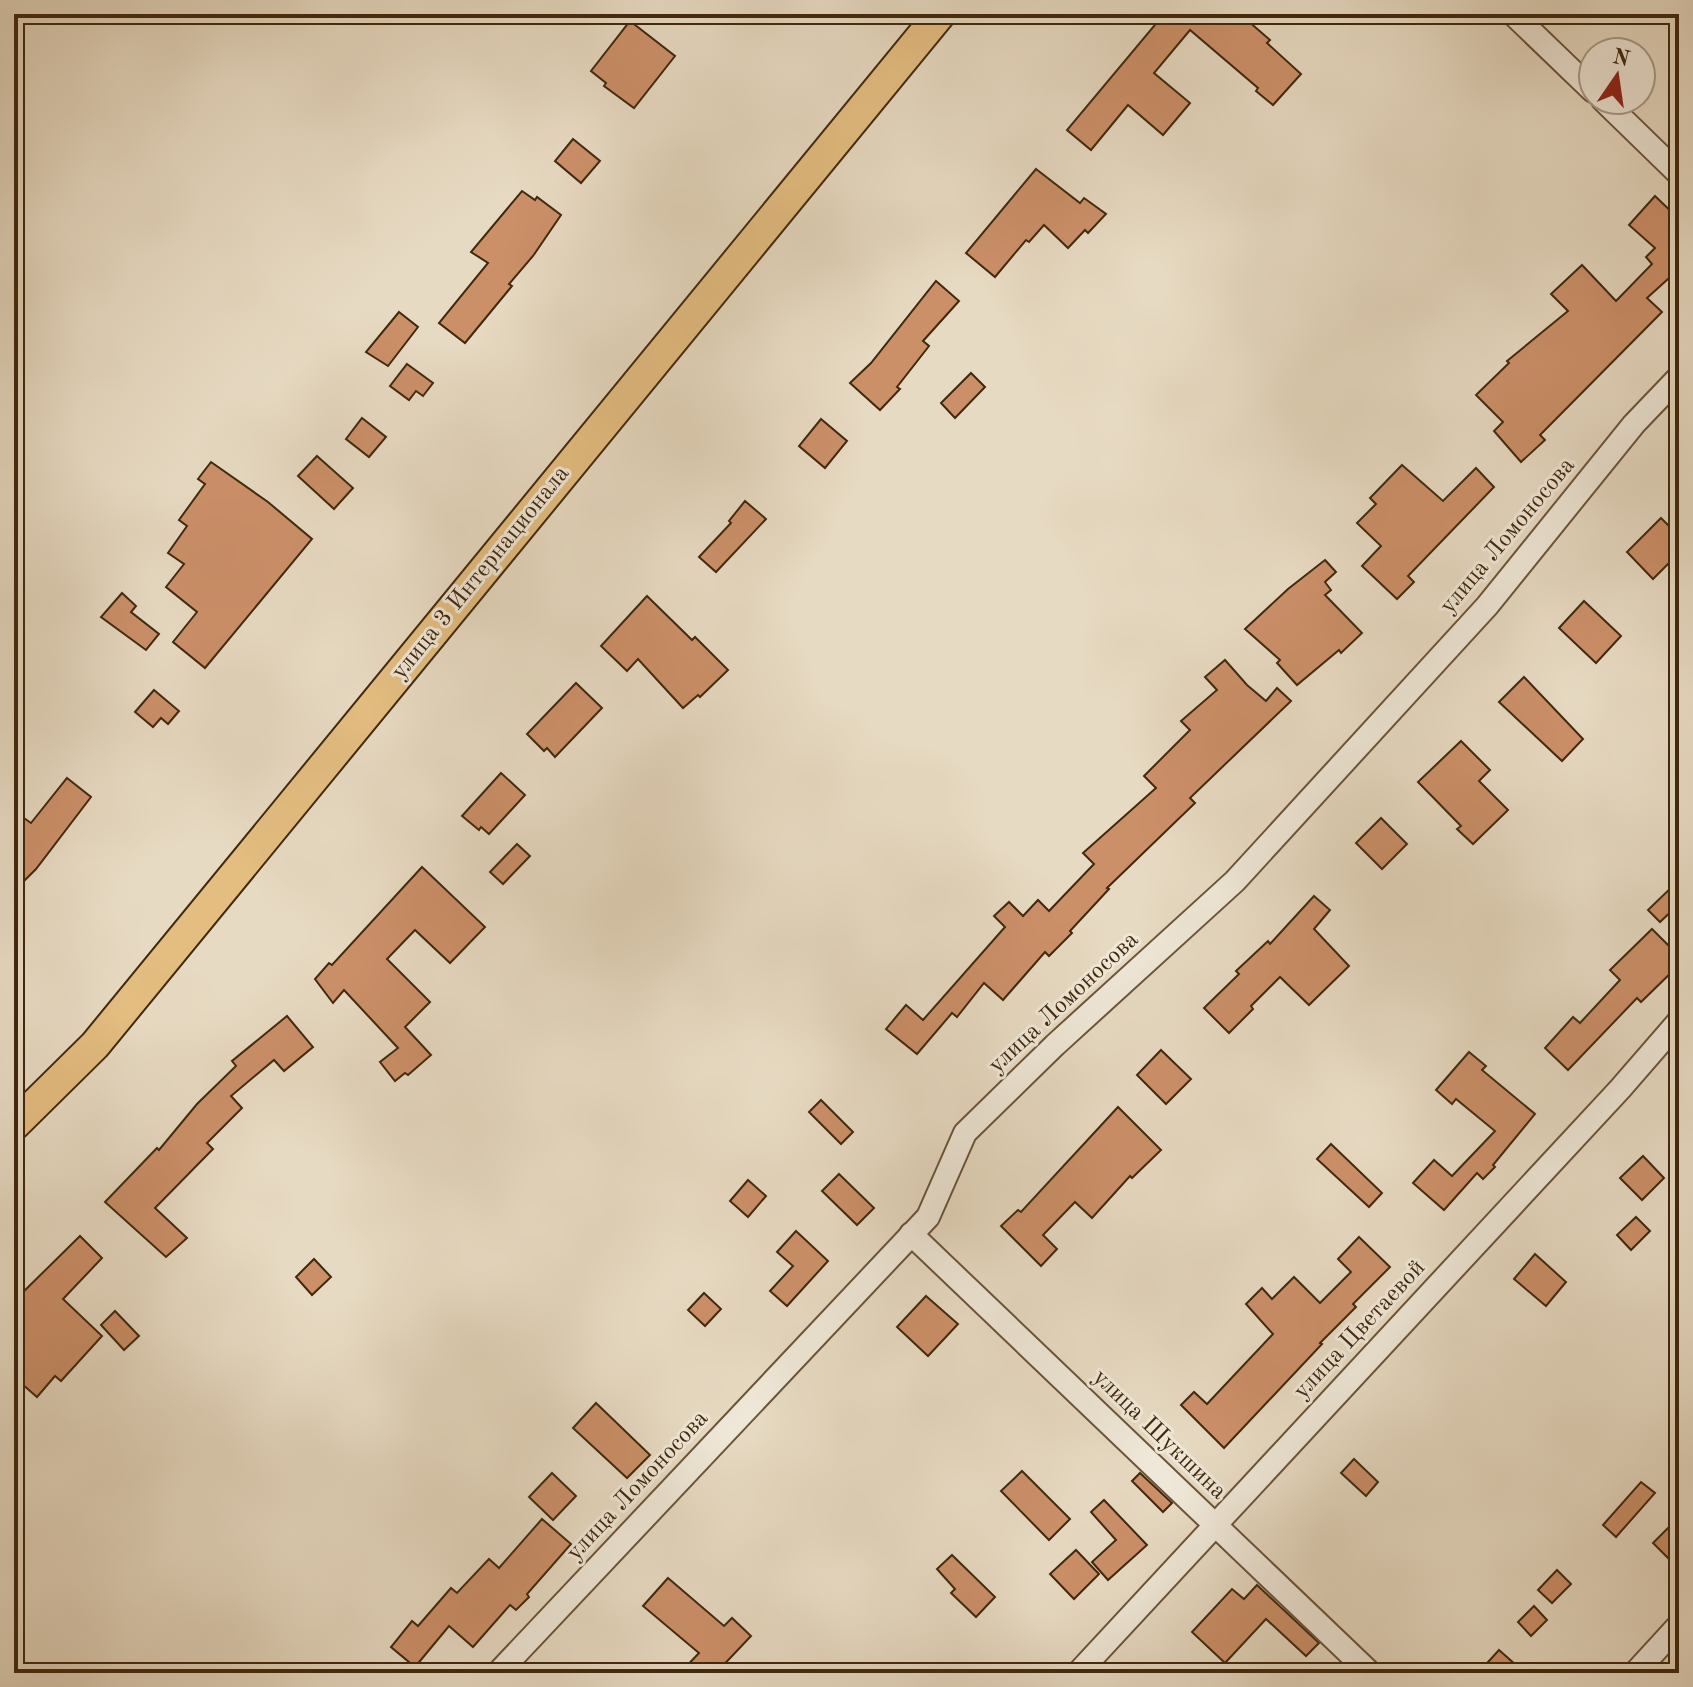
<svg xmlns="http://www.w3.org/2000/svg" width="1693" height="1687" font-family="'Old Standard TT',serif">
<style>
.building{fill:#cc9069;stroke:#40280d;stroke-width:2}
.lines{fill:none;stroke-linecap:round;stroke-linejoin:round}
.minor-casing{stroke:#6a543a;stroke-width:26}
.major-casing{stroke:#40280d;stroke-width:34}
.minor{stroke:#efe7d7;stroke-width:22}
.major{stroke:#e4bd81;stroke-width:30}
.labels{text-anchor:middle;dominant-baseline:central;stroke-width:6;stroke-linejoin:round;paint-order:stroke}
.street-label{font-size:24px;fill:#40280d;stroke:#efe7d7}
</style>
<rect width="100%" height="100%" fill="#e7dac2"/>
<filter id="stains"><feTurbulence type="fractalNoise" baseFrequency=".0025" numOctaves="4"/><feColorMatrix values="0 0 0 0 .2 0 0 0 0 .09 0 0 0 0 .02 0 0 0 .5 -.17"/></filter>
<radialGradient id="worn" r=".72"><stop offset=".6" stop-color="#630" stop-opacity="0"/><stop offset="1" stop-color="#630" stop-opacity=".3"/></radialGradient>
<!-- building -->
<g class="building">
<path d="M 1164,14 L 1240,14 L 1270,40 L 1267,43 L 1301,74 L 1273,105 L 1256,91 L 1258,88 L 1190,30 L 1154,73 L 1190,103 L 1163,135 L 1128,105 L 1091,150 L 1067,130 Z"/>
<path d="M 630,21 L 675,56 L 634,108 L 604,86 L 606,83 L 591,71 Z"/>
<path d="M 573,139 L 600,161 L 581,183 L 555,161 Z"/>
<path d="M 1036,169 L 1080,203 L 1084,198 L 1106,214 L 1088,233 L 1085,230 L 1068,248 L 1044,225 L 1029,242 L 1026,240 L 995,277 L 966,253 Z"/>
<path d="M 522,191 L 535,200 L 537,197 L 561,215 L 533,256 L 509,284 L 512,286 L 465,343 L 439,323 L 488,263 L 471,252 Z"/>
<path d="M 1655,196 L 1679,219 L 1679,269 L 1647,298 L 1662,312 L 1540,435 L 1545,440 L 1521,462 L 1494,431 L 1503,422 L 1476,395 L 1509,363 L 1507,361 L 1568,311 L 1551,294 L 1582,265 L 1616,301 L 1652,264 L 1646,257 L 1655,248 L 1629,225 Z"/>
<path d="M 936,281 L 959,301 L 923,341 L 929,346 L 897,387 L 900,389 L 880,410 L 850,383 L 871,363 Z"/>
<path d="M 399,312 L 418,327 L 388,366 L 366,352 Z"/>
<path d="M 407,364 L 433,383 L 423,396 L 416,391 L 409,400 L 390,386 Z"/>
<path d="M 971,373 L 985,387 L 955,418 L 941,403 Z"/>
<path d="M 362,418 L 386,437 L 369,457 L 346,439 Z"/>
<path d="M 821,419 L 847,441 L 825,468 L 799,446 Z"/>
<path d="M 317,456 L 353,488 L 334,509 L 298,476 Z"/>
<path d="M 211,462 L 268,502 L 312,539 L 205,668 L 173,642 L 197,612 L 166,587 L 184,564 L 168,553 L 187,526 L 179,520 L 205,484 L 198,479 Z"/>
<path d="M 1402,465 L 1443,501 L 1476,468 L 1494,487 L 1408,576 L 1414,582 L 1397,599 L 1362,566 L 1381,546 L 1357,523 L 1376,504 L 1370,498 Z"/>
<path d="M 745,501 L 766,519 L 716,572 L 699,557 L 731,523 L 729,521 Z"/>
<path d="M 1661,518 L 1679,536 L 1679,553 L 1653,579 L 1627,552 Z"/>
<path d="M 1325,560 L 1336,572 L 1325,582 L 1331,590 L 1325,595 L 1362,633 L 1341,653 L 1339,650 L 1297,685 L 1277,663 L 1280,660 L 1245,629 L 1288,589 Z"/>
<path d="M 122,593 L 136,606 L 131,612 L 159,634 L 146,650 L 101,617 Z"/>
<path d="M 647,596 L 692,640 L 695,637 L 728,670 L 700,697 L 698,695 L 683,708 L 638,659 L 627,671 L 601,646 Z"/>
<path d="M 1584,601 L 1621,636 L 1596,663 L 1559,628 Z"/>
<path d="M 1225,660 L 1247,685 L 1266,701 L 1277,688 L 1291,701 L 1190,798 L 1195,803 L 1107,888 L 1109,889 L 1070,931 L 1072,933 L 1049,956 L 1045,952 L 1003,1000 L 984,983 L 957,1017 L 952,1013 L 917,1054 L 886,1029 L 906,1005 L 923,1020 L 1005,927 L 994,916 L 1009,902 L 1023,916 L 1038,900 L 1049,911 L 1094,864 L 1083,853 L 1156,788 L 1144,776 L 1190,730 L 1181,721 L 1217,690 L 1205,677 Z"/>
<path d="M 1524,677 L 1583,739 L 1562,761 L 1499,702 Z"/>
<path d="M 576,683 L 602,708 L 555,757 L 547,748 L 544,751 L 527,734 Z"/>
<path d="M 154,690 L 179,711 L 168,724 L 161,718 L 153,727 L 135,712 Z"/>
<path d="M 1461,741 L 1490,770 L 1479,781 L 1508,810 L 1473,844 L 1457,829 L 1461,826 L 1418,782 Z"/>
<path d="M 501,773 L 525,795 L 489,834 L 481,827 L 479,830 L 462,816 Z"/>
<path d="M 67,778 L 91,797 L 36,869 L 14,891 L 14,831 L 24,818 L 31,823 Z"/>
<path d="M 1381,818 L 1407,844 L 1382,869 L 1356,843 Z"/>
<path d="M 517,844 L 530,856 L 503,884 L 490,872 Z"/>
<path d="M 422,867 L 485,927 L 450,963 L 415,930 L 387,959 L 430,1002 L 405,1027 L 431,1055 L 408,1075 L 405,1073 L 395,1081 L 380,1062 L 398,1048 L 344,990 L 333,1003 L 315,979 L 329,963 L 332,965 Z"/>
<path d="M 1679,880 L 1679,904 L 1660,922 L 1648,910 Z"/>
<path d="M 1314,896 L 1330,910 L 1314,929 L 1349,966 L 1309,1005 L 1280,977 L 1251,1006 L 1253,1009 L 1229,1033 L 1204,1008 L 1239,974 L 1236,971 L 1268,941 L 1270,944 Z"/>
<path d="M 1652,929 L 1679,956 L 1679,965 L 1641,1002 L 1637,998 L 1568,1070 L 1545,1048 L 1573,1017 L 1580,1023 L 1620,980 L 1610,970 Z"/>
<path d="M 287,1016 L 313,1047 L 284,1071 L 274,1060 L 231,1096 L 242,1108 L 207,1143 L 213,1149 L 155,1208 L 187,1238 L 166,1257 L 105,1202 L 157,1148 L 159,1150 L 197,1104 L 236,1066 L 232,1061 Z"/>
<path d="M 1161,1050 L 1191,1079 L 1166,1104 L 1137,1075 Z"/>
<path d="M 1469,1052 L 1486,1066 L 1482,1070 L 1535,1114 L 1493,1165 L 1495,1167 L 1483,1179 L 1477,1173 L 1444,1210 L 1413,1183 L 1434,1160 L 1452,1176 L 1495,1131 L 1456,1099 L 1452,1104 L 1436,1090 Z"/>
<path d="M 821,1100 L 853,1132 L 841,1144 L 809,1112 Z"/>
<path d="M 1118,1107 L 1161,1150 L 1132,1178 L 1130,1176 L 1092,1218 L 1075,1202 L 1043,1235 L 1057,1249 L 1041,1266 L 1001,1226 L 1018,1210 L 1021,1212 Z"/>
<path d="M 1331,1144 L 1382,1193 L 1369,1207 L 1317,1159 Z"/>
<path d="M 1643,1156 L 1664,1178 L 1642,1200 L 1620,1178 Z"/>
<path d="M 839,1174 L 874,1208 L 857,1225 L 822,1191 Z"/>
<path d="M 748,1180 L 766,1196 L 748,1217 L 730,1201 Z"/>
<path d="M 1636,1217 L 1650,1231 L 1631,1250 L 1617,1235 Z"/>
<path d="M 796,1231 L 828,1261 L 787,1306 L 770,1291 L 793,1266 L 777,1252 Z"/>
<path d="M 80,1236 L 102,1258 L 63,1299 L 102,1336 L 61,1381 L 55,1376 L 37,1397 L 14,1377 L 14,1301 Z"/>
<path d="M 1359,1237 L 1390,1267 L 1353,1304 L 1356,1307 L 1320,1343 L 1322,1344 L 1224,1448 L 1181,1405 L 1194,1392 L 1207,1404 L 1273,1334 L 1246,1304 L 1262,1288 L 1272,1299 L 1294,1277 L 1320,1303 L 1351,1272 L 1338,1259 Z"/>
<path d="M 1535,1254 L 1566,1282 L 1546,1306 L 1514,1279 Z"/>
<path d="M 314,1259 L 331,1277 L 312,1295 L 296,1277 Z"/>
<path d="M 704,1293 L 721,1309 L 705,1326 L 688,1310 Z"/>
<path d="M 926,1296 L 958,1324 L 928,1356 L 897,1327 Z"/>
<path d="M 115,1311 L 139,1336 L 124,1350 L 101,1325 Z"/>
<path d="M 596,1403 L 650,1455 L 627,1478 L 573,1428 Z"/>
<path d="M 1354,1459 L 1378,1482 L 1366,1496 L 1341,1473 Z"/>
<path d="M 1022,1471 L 1070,1519 L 1049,1540 L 1001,1491 Z"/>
<path d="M 552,1473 L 576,1496 L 553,1520 L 529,1497 Z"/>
<path d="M 1140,1473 L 1172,1503 L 1163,1512 L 1132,1481 Z"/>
<path d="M 1641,1482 L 1655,1493 L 1616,1537 L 1603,1525 Z"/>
<path d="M 1104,1500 L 1147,1545 L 1108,1580 L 1092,1562 L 1116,1540 L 1091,1512 Z"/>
<path d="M 1679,1517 L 1679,1569 L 1653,1543 Z"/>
<path d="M 542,1519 L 571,1544 L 527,1594 L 529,1597 L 516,1610 L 510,1605 L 473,1647 L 449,1626 L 415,1667 L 391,1647 L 412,1621 L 418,1626 L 451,1588 L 457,1593 L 489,1559 L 499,1568 Z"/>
<path d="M 1076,1550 L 1099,1574 L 1074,1599 L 1050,1574 Z"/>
<path d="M 952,1555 L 995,1597 L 976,1617 L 951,1593 L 955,1589 L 937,1569 Z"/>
<path d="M 1557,1570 L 1571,1584 L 1552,1603 L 1538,1590 Z"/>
<path d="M 668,1578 L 724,1626 L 732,1618 L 751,1636 L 716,1673 L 680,1673 L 699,1653 L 643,1606 Z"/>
<path d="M 1257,1585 L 1319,1643 L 1306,1656 L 1266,1619 L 1225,1663 L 1192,1632 L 1232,1589 L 1244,1599 Z"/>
<path d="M 1534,1606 L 1547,1620 L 1531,1636 L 1518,1622 Z"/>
<path d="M 1499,1650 L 1525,1673 L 1478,1673 Z"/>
</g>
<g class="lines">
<!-- minor casing -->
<g class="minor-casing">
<g id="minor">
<path d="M 1513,14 L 1593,91"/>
<path d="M 1603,100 L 1679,174"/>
<path d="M 911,1234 L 1370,1673"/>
<path d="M 498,1673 L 928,1217 L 965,1133 L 1055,1045 L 1235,881 L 1487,606 L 1634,424 L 1679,377"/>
<path d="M 1078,1673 L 1620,1089 L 1679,1021"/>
<path d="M 1635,1673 L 1679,1625"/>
</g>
</g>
<!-- major casing -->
<g class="major-casing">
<path id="major" d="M 14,1125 L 95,1045 L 940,14"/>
</g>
<!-- minor -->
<use href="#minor" class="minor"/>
<!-- major -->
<use href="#major" class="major"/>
</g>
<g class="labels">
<!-- street labels -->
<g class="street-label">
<text transform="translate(1508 536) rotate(-50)">улица Ломоносова</text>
<text transform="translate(481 573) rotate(-51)">улица 3 Интернационала</text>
<text transform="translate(1064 1003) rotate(-43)">улица Ломоносова</text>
<text transform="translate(1360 1330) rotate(-47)">улица Цветаевой</text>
<text transform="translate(1159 1435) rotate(44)">улица Шукшина</text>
<text transform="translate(638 1486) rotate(-47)">улица Ломоносова</text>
</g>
</g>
<!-- margin -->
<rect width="1693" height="1687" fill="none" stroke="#e7dac2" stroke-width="48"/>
<rect x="16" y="16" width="1661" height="1655" fill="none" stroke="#40280d" stroke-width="4"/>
<rect x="24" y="24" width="1645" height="1639" fill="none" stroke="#40280d" stroke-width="2"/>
<!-- north arrow -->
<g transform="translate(1617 76) rotate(13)"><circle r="38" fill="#efe7d7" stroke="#a99b86" stroke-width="2"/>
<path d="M0-6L14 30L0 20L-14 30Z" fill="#8f2418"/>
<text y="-12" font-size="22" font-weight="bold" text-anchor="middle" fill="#40280d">N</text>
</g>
<rect width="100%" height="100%" filter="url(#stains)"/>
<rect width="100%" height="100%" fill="url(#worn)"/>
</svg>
